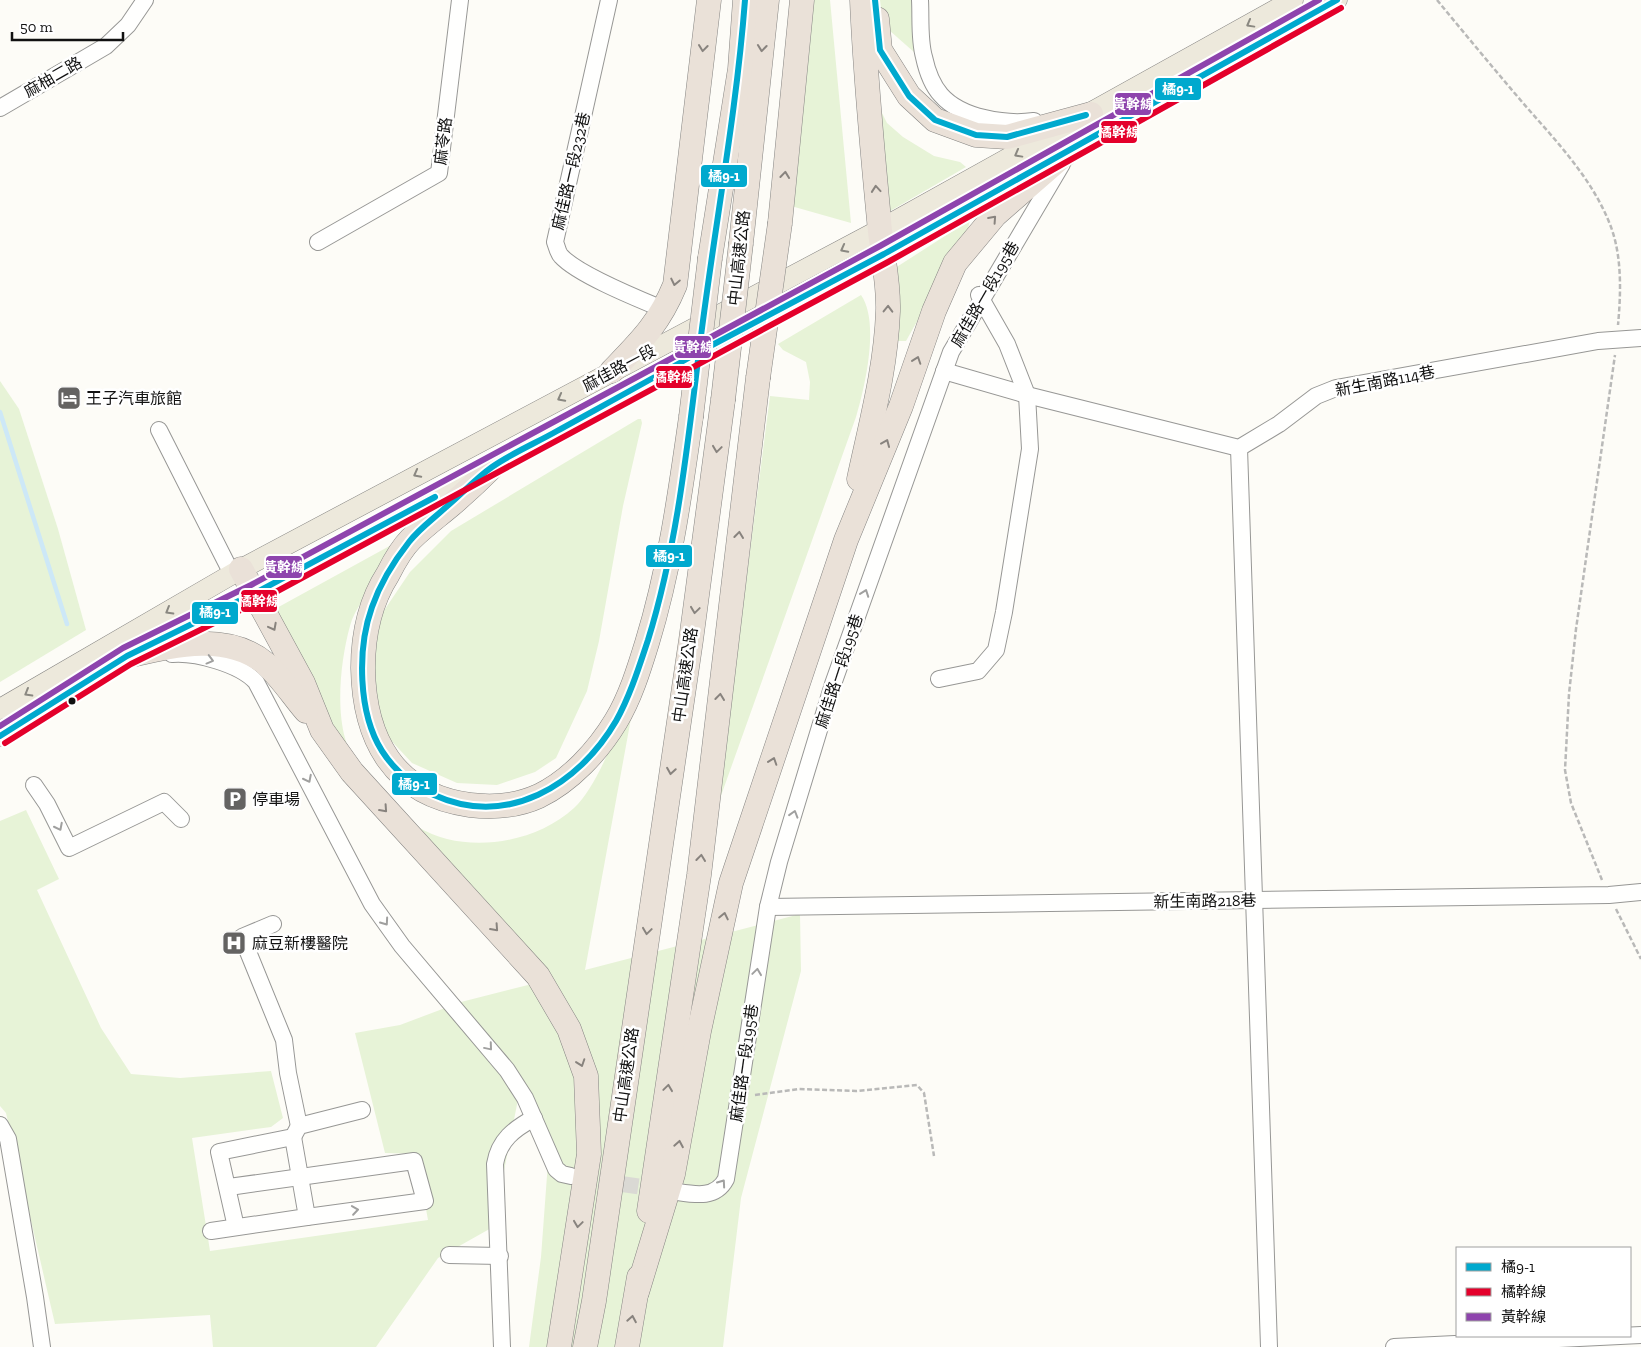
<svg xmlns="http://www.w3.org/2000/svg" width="1641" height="1347" font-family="'Zilla Slab','Noto Sans TC',serif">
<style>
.green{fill:#e7f3d7}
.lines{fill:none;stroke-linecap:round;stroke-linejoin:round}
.stream{stroke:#cde8f7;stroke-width:4.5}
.minor-tunnel{stroke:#dad9d4;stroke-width:16;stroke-dasharray:16 8;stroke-linecap:butt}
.minor-casing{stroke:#979795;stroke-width:18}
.major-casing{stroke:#858482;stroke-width:21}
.highway-casing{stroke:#858482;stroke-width:25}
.path{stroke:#b9b9b8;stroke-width:2.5;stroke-dasharray:5 2.5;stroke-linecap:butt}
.minor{stroke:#fffffe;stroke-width:16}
.major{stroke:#ede9dc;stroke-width:20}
.highway{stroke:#eae1d8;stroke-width:24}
.highway-bridge-casing{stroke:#858482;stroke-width:25;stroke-linecap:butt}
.highway-bridge{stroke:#eae1d8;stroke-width:24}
.bus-1-casing{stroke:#fff;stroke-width:10}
.bus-2-casing{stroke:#fff;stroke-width:10}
.bus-3-casing{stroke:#fff;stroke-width:10}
.bus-1{stroke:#00a9ce;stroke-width:6}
.bus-2{stroke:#e4002b;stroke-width:6}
.bus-3{stroke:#8e44ad;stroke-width:6}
.oneway{stroke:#8a8881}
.oneway2{stroke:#88837e}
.oneway3{stroke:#a0a09f}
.bus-dot{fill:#111;stroke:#fff;stroke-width:2}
.labels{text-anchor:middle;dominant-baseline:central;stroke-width:5;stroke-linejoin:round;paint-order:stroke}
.street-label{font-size:16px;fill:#111;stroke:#fff}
.poi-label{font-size:16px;fill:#111;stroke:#fff;text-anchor:start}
.line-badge{stroke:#fff;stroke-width:2}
.badge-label{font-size:14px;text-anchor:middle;font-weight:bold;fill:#fff}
</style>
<rect width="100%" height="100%" fill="#fdfcf7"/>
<!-- green -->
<g class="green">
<path d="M 812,0 L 830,0 L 851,223 L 791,206 Z"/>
<path d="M 855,0 L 927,0 L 923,60 Z"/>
<path d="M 878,105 L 887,123 L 903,137 L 934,156 L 960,162 L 966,167 L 873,221 Z"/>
<path d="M 970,220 L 967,233 L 906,341 L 895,341 L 881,277 Z"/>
<path d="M 861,295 C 880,322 865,387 856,417 L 717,807 L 770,396 L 809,400 L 810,382 L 806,362 L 783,350 L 778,344 Z"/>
<path d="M 0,381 L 19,409 L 58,529 L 86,630 L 0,682 Z"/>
<path d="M 638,419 L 641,419 L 642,423 L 623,506 L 599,641 L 587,691 L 556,758 L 535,772 L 497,785 L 457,783 L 412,763 L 385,734 L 370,697 L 369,649 L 383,612 L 410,572 L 451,531 Z"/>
<path d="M 435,521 C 411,547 359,592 350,626 C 341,658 336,706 345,738 C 351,763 370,783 388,799 C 397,808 407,821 418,827 C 464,855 535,844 574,808 C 601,783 622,716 638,680 L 585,970 L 800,914 L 801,971 L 741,1198 L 723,1347 L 529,1347 L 541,1257 L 550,1135 L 521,1084 L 493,1227 L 438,1258 L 376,1347 L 213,1347 L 210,1315 L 55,1324 L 6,1113 L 0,1106 L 0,821 L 26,810 L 59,879 L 37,890 L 101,1028 L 131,1074 L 180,1078 L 271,1071 L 283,1118 L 271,1127 L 192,1138 L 210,1251 L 428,1220 L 416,1154 L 385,1153 L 355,1033 L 400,1025 L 461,1002 L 540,982 L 369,801 L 264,615 Z"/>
</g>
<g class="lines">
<!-- stream -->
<path class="stream" d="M 0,412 L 67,624"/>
<!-- minor-tunnel -->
<path class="minor-tunnel" d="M 575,1177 L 662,1190"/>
<!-- minor casing -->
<g class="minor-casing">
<g id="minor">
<path d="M 609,0 L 555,242 C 557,247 558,253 561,256 C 578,275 641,300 665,310"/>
<path d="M 920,0 C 921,18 919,40 924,57 C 927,71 932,85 941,95 C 961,118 1006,125 1034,121"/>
<path d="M 0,108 L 106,46 L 128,25 L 145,0"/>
<path d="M 318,242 L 439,173 L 460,0"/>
<path d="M 944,371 L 1027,395 L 1239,448 L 1279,424 L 1316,396 L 1336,388 L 1598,341 L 1641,338"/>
<path d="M 159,430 L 232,574"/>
<path d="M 1239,448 L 1269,1347"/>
<path d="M 172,654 C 195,652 240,664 256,682 L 372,904 L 402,946 L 507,1070 L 525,1098 L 556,1169 L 562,1174 L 571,1176"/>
<path d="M 939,679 L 978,671 L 996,650 L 1004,612 L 1030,449 L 1027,395 L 1007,344 L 979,295"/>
<path d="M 34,785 L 47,804 L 69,848 L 164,802 L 181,819"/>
<path d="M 768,907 L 1609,895 L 1641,892"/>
<path d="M 273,924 L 242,937 L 284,1040 L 288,1073 L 299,1126"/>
<path d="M 0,1125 L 8,1139 L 35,1297 L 42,1347"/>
<path d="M 229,1187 L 414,1161 L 425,1201 L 307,1217"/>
<path d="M 678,1192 C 697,1195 716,1198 726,1179 L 768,907 L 779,862 L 833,684 L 951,352 L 1062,164"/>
<path d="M 236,1227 L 219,1152 L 293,1137 L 299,1126 L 362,1110"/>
<path d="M 211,1231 L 307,1217 L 293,1137"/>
<path d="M 449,1255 L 500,1256"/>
<path d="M 502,1347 L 495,1164 C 499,1140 514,1129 534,1118"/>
<path d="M 1394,1347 L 1641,1335"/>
</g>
</g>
<!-- major casing -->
<g class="major-casing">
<g id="major">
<path d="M 0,709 L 241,569 L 879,230 L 1293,0"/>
<path d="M 0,736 L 127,656 L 255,593 L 884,254 L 1337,0"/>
</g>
</g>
<!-- highway casing -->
<g class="highway-casing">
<g id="highway">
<path d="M 877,19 L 880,50 L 909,96 L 935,120 L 976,135 L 1007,137 L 1091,114"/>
<path d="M 780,223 L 802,0"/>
<path d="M 741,243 L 767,0"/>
<path d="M 710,258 L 740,69 L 745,0"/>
<path d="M 612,371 C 640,342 659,324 675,285 L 709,0"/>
<path d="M 492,467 C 479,480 465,493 451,505 C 438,516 423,527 411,539 C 402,548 394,562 388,574 C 370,602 363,635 363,668 C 364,739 394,795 470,805 C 494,808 517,806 539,796 C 570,781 598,751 616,721 C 630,698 639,669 647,643 C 670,568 680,494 691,417"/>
<path d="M 859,479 C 871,423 886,368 888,311 C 889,279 881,251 879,220 C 872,147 865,74 862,0"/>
<path d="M 241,569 L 303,683 L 322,730 L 352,772 L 538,976 L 569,1029 L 586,1076 L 589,1154 L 559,1347"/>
<path d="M 127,656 C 171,646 227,631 266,664 C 281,677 293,696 306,711"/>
<path d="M 649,1211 L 699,875 L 758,378"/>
<path d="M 637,1292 L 673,1174 L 699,1031 L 731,883 L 846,540 L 901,406 L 934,311 L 955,263 L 995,215 L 1073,147"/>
<path d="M 585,1347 L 594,1301 L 691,640 L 723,400"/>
<path d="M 627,1347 L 639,1277"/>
</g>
</g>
<!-- path -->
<g class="path">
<path d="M 1437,0 C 1465,34 1494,69 1523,103 C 1556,141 1593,179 1611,227 C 1622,257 1621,293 1618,325"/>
<path d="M 1602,880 L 1571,803 L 1565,770 L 1569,694 L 1576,629 L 1615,355"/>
<path d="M 1616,909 L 1641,959"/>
<path d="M 755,1095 L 799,1089 L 856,1091 L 917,1085 L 924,1093 L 934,1156"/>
</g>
<!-- minor -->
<use href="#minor" class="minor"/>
<!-- major -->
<use href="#major" class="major"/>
<!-- highway -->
<use href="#highway" class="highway"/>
<!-- highway-bridge casing -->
<g class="highway-bridge-casing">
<g id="highway-bridge">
<path d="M 758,378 L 780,223"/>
<path d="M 723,400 L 741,243"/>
<path d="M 691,417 L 710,258"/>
</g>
</g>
<!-- highway-bridge -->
<use href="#highway-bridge" class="highway-bridge"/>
<!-- bus-1 casing -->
<g class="bus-1-casing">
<g id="bus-1">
<path d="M 875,0 L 880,50 L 909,96 L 935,120 L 976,135 L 1007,137 L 1086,115"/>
<path d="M 699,352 C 687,449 677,546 648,640 C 639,667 630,696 616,721 C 578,786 507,828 434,795 C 413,786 395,771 382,751 C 358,713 357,649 372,607 C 380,584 394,561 409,542 C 419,529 433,519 445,508 C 461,495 475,479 492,467 C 512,453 536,443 557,431 C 604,405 652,379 699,352 Z"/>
<path d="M 699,352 C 713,235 736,118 745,0"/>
<path d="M 699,352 L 884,254 L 1337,0"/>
<path d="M 0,736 L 127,656 L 255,593 L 435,497"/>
</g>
</g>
<!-- bus-2 casing -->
<g class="bus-2-casing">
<path id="bus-2" d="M 5,743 L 131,664 L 259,601 L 888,262 L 1341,8"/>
</g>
<!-- bus-3 casing -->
<g class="bus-3-casing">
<path id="bus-3" d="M 0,726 L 123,648 L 251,585 L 880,246 L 1319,0"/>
</g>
<!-- bus-1 -->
<use href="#bus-1" class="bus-1"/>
<!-- bus-2 -->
<use href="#bus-2" class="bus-2"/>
<!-- bus-3 -->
<use href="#bus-3" class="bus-3"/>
</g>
<!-- one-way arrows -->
<defs><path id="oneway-chevron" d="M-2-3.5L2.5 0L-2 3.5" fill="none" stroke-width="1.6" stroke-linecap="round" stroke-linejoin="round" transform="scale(1.25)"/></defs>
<g class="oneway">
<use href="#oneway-chevron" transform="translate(1250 24) rotate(151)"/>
<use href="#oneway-chevron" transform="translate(1018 154) rotate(151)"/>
<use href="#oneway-chevron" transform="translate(844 249) rotate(152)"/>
<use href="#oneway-chevron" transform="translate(561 398) rotate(152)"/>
<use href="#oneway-chevron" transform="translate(417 474) rotate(152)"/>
<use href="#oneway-chevron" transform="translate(169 611) rotate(150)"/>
<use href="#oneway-chevron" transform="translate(28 693) rotate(150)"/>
</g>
<g class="oneway2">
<use href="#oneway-chevron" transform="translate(703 48) rotate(97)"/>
<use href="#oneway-chevron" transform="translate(762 48) rotate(96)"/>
<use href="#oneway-chevron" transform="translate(785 175) rotate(-84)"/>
<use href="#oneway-chevron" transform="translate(876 189) rotate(-95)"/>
<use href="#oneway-chevron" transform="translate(993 219) rotate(-48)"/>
<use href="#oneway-chevron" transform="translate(675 282) rotate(102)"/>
<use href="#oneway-chevron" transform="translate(888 309) rotate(-89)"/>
<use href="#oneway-chevron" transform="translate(917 360) rotate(-71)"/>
<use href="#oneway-chevron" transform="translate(886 443) rotate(-67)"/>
<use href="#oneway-chevron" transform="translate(717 449) rotate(98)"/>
<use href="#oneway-chevron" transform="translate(739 535) rotate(-83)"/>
<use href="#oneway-chevron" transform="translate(695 610) rotate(98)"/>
<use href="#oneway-chevron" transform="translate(273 627) rotate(62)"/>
<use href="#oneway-chevron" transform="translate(720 697) rotate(-83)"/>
<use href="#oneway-chevron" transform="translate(773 761) rotate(-71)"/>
<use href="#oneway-chevron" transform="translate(671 771) rotate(99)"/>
<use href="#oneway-chevron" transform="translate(384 809) rotate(48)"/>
<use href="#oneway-chevron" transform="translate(701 858) rotate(-83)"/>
<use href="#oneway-chevron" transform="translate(724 916) rotate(-78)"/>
<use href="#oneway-chevron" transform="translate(495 928) rotate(48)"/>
<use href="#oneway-chevron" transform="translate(647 931) rotate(98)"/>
<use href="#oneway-chevron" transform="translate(581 1063) rotate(71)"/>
<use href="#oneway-chevron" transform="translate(668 1088) rotate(-82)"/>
<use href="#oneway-chevron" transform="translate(679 1144) rotate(-80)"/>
<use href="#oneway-chevron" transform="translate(578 1224) rotate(98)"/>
<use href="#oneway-chevron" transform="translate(632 1319) rotate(-80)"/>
</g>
<g class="oneway3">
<use href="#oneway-chevron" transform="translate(865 593) rotate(-70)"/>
<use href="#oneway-chevron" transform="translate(210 660) rotate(15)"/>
<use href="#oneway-chevron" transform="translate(308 779) rotate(63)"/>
<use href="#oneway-chevron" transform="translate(794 814) rotate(-73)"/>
<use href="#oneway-chevron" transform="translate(59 827) rotate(63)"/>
<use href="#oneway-chevron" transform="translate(385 922) rotate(55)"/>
<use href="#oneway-chevron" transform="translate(757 972) rotate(-82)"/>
<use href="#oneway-chevron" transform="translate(489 1047) rotate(50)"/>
<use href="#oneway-chevron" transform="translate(722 1183) rotate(-55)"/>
<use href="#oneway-chevron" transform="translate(355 1210) rotate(-8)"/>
</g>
<!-- icons -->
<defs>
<g id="hotel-square" transform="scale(1.25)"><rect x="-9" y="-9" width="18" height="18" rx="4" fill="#646362" stroke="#fff"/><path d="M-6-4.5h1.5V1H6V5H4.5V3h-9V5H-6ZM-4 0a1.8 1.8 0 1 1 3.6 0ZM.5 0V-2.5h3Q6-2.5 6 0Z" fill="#fff"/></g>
<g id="parking-square" transform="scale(1.25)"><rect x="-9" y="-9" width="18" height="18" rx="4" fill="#646362" stroke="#fff"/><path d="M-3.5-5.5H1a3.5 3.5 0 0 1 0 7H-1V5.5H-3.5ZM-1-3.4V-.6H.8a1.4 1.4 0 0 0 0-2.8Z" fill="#fff"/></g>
<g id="hospital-square" transform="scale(1.25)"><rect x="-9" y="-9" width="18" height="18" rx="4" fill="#646362" stroke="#fff"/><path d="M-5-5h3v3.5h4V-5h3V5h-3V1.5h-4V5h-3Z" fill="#fff"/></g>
</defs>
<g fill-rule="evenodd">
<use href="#hotel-square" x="69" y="398"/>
<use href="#parking-square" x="235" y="799"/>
<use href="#hospital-square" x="234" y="943"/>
</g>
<!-- markers -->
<circle class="bus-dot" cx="72" cy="701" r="4.5"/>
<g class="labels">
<!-- street labels -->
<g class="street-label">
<text transform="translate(53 77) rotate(-30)">麻柚二路</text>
<text transform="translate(443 141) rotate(-83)">麻苓路</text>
<text transform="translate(571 171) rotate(-77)">麻佳路一段232巷</text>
<text transform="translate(739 258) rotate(-84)">中山高速公路</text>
<text transform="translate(985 294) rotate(-60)">麻佳路一段195巷</text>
<text transform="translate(619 368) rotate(-28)">麻佳路一段</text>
<text transform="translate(1385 381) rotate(-11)">新生南路114巷</text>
<text transform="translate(839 671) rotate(-72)">麻佳路一段195巷</text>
<text transform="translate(685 675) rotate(-82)">中山高速公路</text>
<text transform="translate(1205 901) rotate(-1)">新生南路218巷</text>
<text transform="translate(744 1063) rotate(-82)">麻佳路一段195巷</text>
<text transform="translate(626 1075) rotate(-82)">中山高速公路</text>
</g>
<!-- poi labels -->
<g class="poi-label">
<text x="86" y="398">王子汽車旅館</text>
<text x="252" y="799">停車場</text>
<text x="252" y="943">麻豆新樓醫院</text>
</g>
</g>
<g class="line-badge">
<rect x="1154" y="77" width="48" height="24" rx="5" fill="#00a9ce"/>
<rect x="1114" y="92" width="38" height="24" rx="5" fill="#8e44ad"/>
<rect x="1100" y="120" width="38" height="24" rx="5" fill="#e4002b"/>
<rect x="700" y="164" width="48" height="24" rx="5" fill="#00a9ce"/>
<rect x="674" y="335" width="38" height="24" rx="5" fill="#8e44ad"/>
<rect x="655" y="365" width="38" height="24" rx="5" fill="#e4002b"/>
<rect x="645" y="544" width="48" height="24" rx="5" fill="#00a9ce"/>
<rect x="265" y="555" width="38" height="24" rx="5" fill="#8e44ad"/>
<rect x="240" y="589" width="38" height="24" rx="5" fill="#e4002b"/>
<rect x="191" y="601" width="48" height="24" rx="5" fill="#00a9ce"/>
<rect x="391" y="772" width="47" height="24" rx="5" fill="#00a9ce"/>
</g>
<g class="badge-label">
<text x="1178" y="94">橘9-1</text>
<text x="1133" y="109">黃幹線</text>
<text x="1119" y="137">橘幹線</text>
<text x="724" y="181">橘9-1</text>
<text x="693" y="352">黃幹線</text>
<text x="674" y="382">橘幹線</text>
<text x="669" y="561">橘9-1</text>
<text x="284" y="572">黃幹線</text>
<text x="259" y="606">橘幹線</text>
<text x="215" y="617">橘9-1</text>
<text x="414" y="789">橘9-1</text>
</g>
<!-- legend -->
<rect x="1456" y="1247" width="175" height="90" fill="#ffffff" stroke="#a0a0a0"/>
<rect x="1466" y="1263" width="25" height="8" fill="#00a9ce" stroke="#a0a0a0"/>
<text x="1501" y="1272" font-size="15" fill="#111111">橘9-1</text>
<rect x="1466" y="1288" width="25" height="8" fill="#e4002b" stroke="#a0a0a0"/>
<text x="1501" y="1297" font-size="15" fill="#111111">橘幹線</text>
<rect x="1466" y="1313" width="25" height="8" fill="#8e44ad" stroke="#a0a0a0"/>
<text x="1501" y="1322" font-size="15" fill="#111111">黃幹線</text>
<!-- scale -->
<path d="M12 32v8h111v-8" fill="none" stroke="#111111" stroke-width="2.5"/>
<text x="20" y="32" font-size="15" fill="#111111" stroke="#ffffff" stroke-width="4" paint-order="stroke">50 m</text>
</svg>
